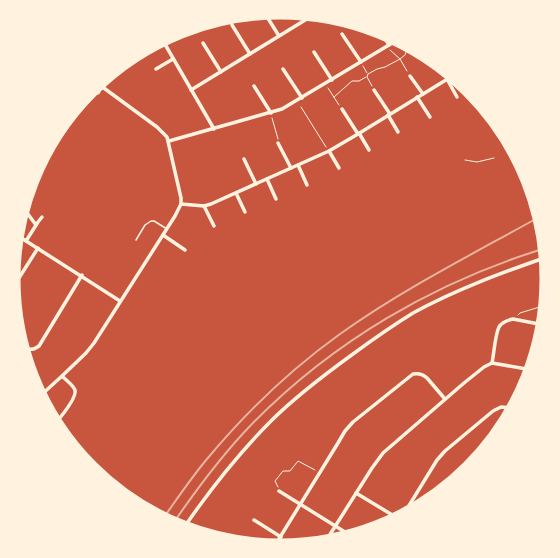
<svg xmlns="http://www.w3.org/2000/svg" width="560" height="558" font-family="Overpass,sans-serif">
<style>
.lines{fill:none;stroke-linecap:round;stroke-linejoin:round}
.path{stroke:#fff3e0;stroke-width:1}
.service{stroke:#fff3e0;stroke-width:1.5}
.minor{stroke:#fff3e0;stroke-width:3.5}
.tertiary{stroke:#fff3e0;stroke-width:4}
.rail{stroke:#e9b49f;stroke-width:2}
.rim{fill:none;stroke:#fff3e0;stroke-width:5}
</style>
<rect width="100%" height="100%" fill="#c8553d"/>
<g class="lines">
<!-- path -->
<g class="path">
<path d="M 408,47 L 411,50 L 414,51"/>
<path d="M 363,66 L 367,73"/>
<path d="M 407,71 L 400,59 L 405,55 L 409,45"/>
<path d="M 105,84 L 109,79 L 110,74 L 112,71"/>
<path d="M 372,86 L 367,77 L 368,74 L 377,69 L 385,67 L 400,59 L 390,50"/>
<path d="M 328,88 L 339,105"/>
<path d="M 334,97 L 352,81 L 359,81 L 366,77"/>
<path d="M 90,98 L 95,94 L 99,94 L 100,92"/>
<path d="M 301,107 L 326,147"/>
<path d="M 272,118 L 278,139"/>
<path d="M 465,160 L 477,162 L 494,158"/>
<path d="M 518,315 L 520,313 L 546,305"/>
<path d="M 25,360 L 28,353"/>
<path d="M 278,487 L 275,481 L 283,471 L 290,471 L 298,461 L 315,470"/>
</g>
<!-- service -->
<path class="service" d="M 136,240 L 145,225 L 151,221 L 154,221 L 167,229"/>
<!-- minor -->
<g class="minor">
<path d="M 264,12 L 279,36"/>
<path d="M 304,12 L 308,18"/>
<path d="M 232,25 L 250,54"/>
<path d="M 380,30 L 389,45"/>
<path d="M 342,34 L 361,62"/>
<path d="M 168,35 L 166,42 L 166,46 L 214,129"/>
<path d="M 203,43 L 221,72"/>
<path d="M 314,52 L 332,80"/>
<path d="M 156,69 L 173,59"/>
<path d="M 283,69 L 302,98"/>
<path d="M 410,76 L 423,94"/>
<path d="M 447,79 L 457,97"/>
<path d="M 254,86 L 271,113"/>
<path d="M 191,90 L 315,14"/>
<path d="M 374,90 L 390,114"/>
<path d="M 417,97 L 430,117"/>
<path d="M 342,109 L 358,134"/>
<path d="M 388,115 L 398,132"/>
<path d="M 359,133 L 369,150"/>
<path d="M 169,141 L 282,109 L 399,39"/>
<path d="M 278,143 L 291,168"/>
<path d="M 329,151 L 339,168"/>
<path d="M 244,159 L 256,184"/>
<path d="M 298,165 L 307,185"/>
<path d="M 267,179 L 276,199"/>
<path d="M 236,193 L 245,212"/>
<path d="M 181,204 L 204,206 L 211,204 L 329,151 L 358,134 L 454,75"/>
<path d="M 22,206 L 36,225"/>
<path d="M 204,206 L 214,226"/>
<path d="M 163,235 L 185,250"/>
<path d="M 15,238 L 20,237 L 26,241 L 120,301"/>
<path d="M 26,241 L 38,222 L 42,217"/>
<path d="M 12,289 L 38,248"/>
<path d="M 20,344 C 27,349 31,352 39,346 L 82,275"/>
<path d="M 492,363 C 494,354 495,335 499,327 C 502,322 508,320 513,319 L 544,325"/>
<path d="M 39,397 L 62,376 L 86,353 L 94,343 L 175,216 L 181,204 L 181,198 L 167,137 L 157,127 L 97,83"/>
<path d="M 54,425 C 60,418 77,398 75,390 C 73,385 66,380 62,376"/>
<path d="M 279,491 L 353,537"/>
<path d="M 356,493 L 399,519"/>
<path d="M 402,517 L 437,460 L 445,451 L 493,411 L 501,407 L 514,408"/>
<path d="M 254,520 L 281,537"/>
<path d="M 183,529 C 209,491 238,454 271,421 C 296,396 324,375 353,354 C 372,340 392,326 413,313 C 455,290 501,273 547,257"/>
<path d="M 324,544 L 372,468 L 383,453 L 464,383 L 484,367 L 492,363 L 532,370"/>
<path d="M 274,547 L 338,443 L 345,431 L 353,422 L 413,374 C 419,373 423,374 427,378 L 445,399"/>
</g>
<!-- tertiary -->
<path class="tertiary" d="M 46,150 C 62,134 75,114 86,94"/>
<!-- rail -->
<g class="rail">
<path d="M 162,520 C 177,499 191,478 207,459 C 246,412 290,370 340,334 C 403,289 473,254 541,216"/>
<path d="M 172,525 C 196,490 221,456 251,425 C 332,342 434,282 546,248"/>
</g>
</g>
<!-- crop -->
<path d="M0 0H560V558H0ZM18 279a262 262 0 1 1 524 0a262 262 0 1 1-524 0Z" fill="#fff3e0" fill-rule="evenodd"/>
<path class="rim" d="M18 279a262 262 0 1 1 524 0a262 262 0 1 1-524 0Z"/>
</svg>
